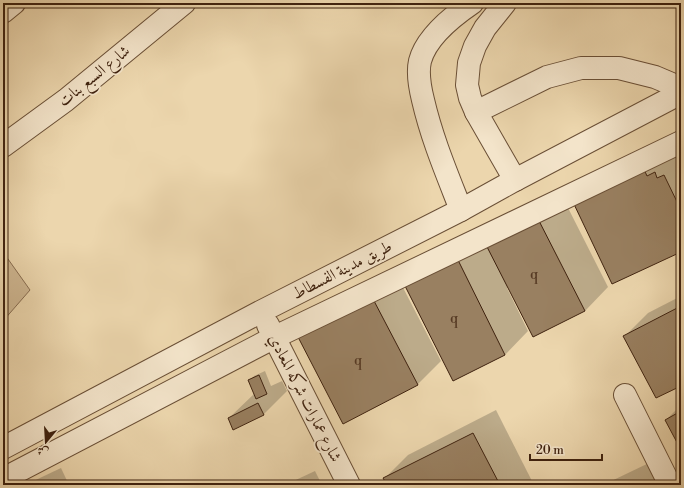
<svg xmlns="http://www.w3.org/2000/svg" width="684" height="488" font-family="'Libre Bodoni',Amiri,serif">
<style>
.green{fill:#cfb792;stroke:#876c50}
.shadow{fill:#0003}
.building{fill:#998061;stroke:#3f220f}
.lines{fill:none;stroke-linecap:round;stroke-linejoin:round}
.minor-casing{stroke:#6a4f36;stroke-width:24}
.minor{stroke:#f3e4ca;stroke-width:22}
.labels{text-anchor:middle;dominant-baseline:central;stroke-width:3.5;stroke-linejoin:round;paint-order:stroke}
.number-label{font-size:14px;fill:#563a24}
.street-label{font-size:16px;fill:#3f220f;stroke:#f3e4ca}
</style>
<rect width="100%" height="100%" fill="#ecd6ad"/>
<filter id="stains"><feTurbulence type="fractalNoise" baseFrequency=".005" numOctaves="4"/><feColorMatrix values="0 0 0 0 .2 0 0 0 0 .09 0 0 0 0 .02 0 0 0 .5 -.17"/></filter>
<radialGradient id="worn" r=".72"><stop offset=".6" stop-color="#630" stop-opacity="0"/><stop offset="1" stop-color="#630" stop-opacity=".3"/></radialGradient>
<!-- green -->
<path class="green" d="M 3,252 L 30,290 L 3,321 Z"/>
<!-- shadow -->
<g class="shadow">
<path d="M 678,149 L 681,155 L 681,251 L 574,201 Z"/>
<path d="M 559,190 L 608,287 L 585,311 L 508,287 L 507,288 L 528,331 L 505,355 L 405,282 Z"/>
<path d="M 397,276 L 441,361 L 417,385 L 323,314 Z"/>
<path d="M 681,296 L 681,384 L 625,336 L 648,313 Z"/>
<path d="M 265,371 L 271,386 L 282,381 L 287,391 L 263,415 L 229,418 L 255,393 L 249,381 L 254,376 Z"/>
<path d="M 681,405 L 681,448 L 666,420 Z"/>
<path d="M 496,410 L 534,485 L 388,485 L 385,478 L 408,455 Z"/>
<path d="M 651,462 L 663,485 L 603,485 Z"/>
<path d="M 61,468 L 69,485 L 25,485 Z"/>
<path d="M 315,471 L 322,485 L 285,485 Z"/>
</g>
<!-- building -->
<g class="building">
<path d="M 643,167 L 647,176 L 655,172 L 657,178 L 664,175 L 681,210 L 681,231 L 679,232 L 681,236 L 681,252 L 612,284 L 572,200 Z"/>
<path d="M 535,213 L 585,311 L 533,337 L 483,239 Z"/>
<path d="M 456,256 L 505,355 L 453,381 L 403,282 Z"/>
<path d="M 373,299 L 418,385 L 343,424 L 298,337 Z"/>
<path d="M 681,306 L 681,386 L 656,398 L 623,336 Z"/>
<path d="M 259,375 L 267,394 L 256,399 L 248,380 Z"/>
<path d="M 258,403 L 264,415 L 233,430 L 228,418 Z"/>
<path d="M 681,411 L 681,450 L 665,420 Z"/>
<path d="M 473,433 L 500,485 L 387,485 L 383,478 Z"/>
</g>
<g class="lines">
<!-- minor casing -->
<g class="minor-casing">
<g id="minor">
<path d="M 505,3 L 485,28 L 475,46 L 469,63 L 467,85 L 470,98 L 476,112 L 515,180"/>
<path d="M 3,12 L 14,3"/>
<path d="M 476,112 L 547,77 L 581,68 L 619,68 L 655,77 L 681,88"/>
<path d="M 3,146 L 66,100 L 184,3"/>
<path d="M 461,210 C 447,174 432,139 423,100 C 420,88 417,74 420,61 C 426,38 453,16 472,3"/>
<path d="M 268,325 L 349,485"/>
<path d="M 625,395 L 670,485"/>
<path d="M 3,448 L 262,311 L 461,210 L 515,180 L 681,93"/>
<path d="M 3,479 L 275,337 L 681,142"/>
</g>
</g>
<!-- minor -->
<use href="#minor" class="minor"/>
</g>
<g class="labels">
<!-- number labels -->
<g class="number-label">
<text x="534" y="275">q</text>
<text x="454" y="319">q</text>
<text x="358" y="361">q</text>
</g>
<!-- street labels -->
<g class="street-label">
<text transform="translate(94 76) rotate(-39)">شارع السبع بنات</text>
<text transform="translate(342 270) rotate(-27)">طريق مدينة الفسطاط</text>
<text transform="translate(305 398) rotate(63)">شارع عمارات شركه المعادي</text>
</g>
</g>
<!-- margin -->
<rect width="684" height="488" fill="none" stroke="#ecd6ad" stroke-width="16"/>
<rect x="4" y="4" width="676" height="480" fill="none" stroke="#3f220f" stroke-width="2"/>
<rect x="8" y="8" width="668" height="472" fill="none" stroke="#3f220f"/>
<!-- north arrow -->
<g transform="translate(46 442) rotate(198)" stroke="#f3e4ca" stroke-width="3" paint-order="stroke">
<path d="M0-3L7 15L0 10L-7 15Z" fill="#3f220f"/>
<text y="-6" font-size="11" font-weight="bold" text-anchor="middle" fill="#3f220f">ش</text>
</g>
<!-- scale -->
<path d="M530 454v6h72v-6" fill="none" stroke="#3f220f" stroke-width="2"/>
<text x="536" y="454" font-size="12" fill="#3f220f" stroke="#f3e4ca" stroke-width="3" paint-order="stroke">20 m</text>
<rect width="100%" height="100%" filter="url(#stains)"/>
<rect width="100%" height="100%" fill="url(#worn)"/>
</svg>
